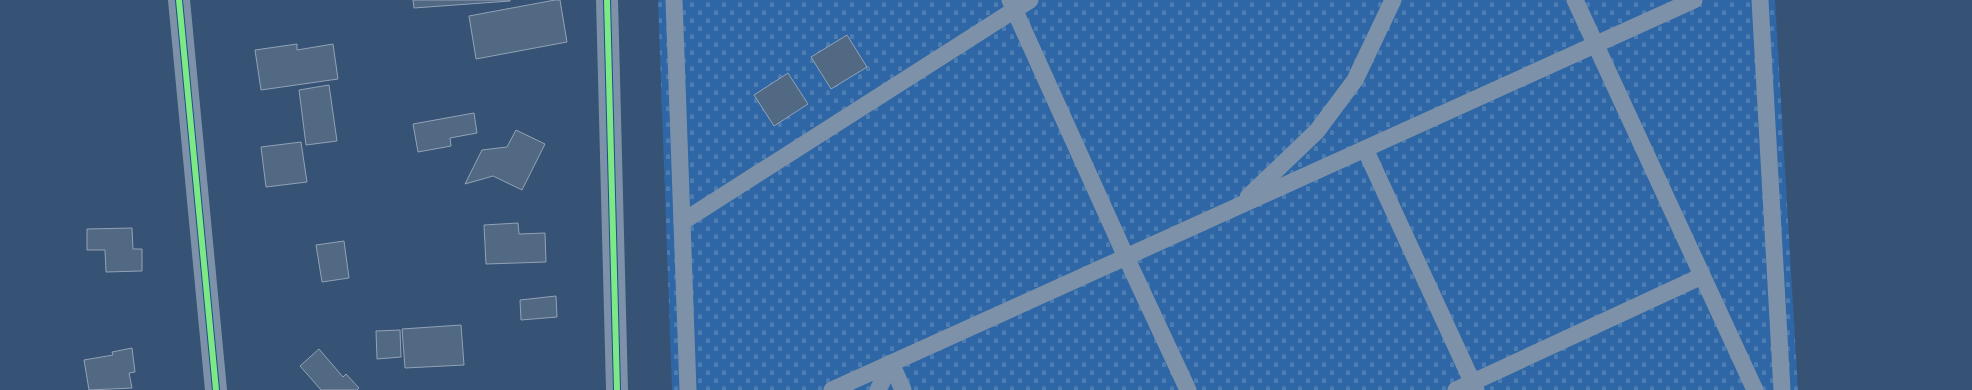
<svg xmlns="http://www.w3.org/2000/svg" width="1972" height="390" font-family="'Golos Text',sans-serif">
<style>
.cemetery{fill:url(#cemetery-stones)}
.building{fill:#526984;stroke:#92a2b6}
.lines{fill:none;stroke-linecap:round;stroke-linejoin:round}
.lane{stroke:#7d92a8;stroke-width:17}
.street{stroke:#7d92a8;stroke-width:22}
.cycleway-casing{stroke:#1b4f8f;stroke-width:8}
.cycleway{stroke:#7ce984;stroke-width:6}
</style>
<defs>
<pattern id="cemetery-stones" width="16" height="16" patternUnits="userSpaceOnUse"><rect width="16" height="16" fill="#2f66a5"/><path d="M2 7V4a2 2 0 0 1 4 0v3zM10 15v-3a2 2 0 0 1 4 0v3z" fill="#4e7db2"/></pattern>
</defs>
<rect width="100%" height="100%" fill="#365274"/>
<!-- cemetery -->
<path class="cemetery" d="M 658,0 L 1775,0 L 1798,390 L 672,390 Z"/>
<!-- building -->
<g class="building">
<path d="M 413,0 L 510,0 L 510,1 L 414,8 Z"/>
<path d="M 555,0 L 560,0 L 567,42 L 476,59 L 469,16 Z"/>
<path d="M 847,35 L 867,67 L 831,89 L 811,57 Z"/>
<path d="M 297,44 L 297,50 L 333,44 L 338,79 L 261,90 L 255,50 Z"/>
<path d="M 788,73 L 808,104 L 774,126 L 754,95 Z"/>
<path d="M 329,85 L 337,141 L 306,145 L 299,90 Z"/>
<path d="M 474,113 L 477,133 L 450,138 L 451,146 L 418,152 L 413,124 Z"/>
<path d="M 516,130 L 545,144 L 522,190 L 493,176 L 465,184 L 482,150 L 507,147 Z"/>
<path d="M 301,142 L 307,182 L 266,187 L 261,147 Z"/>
<path d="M 518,223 L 519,234 L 545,233 L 546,262 L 486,264 L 484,225 Z"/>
<path d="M 132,228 L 133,249 L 142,249 L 142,271 L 106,272 L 105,250 L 87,250 L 87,229 Z"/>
<path d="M 344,241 L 349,278 L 322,282 L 316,245 Z"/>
<path d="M 556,296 L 557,317 L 521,320 L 520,300 Z"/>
<path d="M 461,325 L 464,365 L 405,368 L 402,329 Z"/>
<path d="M 400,330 L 401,357 L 377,359 L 376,331 Z"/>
<path d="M 132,348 L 135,372 L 129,373 L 132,388 L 89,390 L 84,360 L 113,355 L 112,352 Z"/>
<path d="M 319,349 L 343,377 L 346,374 L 359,388 L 357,390 L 321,390 L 300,366 Z"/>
</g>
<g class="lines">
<!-- lane -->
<g class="lane">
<path d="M 674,0 L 688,390"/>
<path d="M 1010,0 L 1126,257 L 1188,390"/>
<path d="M 1575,0 L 1755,390"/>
<path d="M 1760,0 L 1782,390"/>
<path d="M 1365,149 L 1476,390"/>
<path d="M 1248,197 L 1317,131 L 1355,80 L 1393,0"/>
<path d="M 682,222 L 1030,0"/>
<path d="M 891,363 L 903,390"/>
<path d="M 832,390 L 1694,0"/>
<path d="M 878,390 L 891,363"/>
<path d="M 1456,390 L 1702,276"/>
</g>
<!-- street -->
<g class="street">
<path d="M 179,0 L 216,390"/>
<path d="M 607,0 L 617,390"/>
</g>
<!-- cycleway casing -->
<g class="cycleway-casing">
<g id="cycleway">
<path d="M 179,0 L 216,390"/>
<path d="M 607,0 L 617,390"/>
</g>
</g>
<!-- cycleway -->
<use href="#cycleway" class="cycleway"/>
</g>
</svg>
